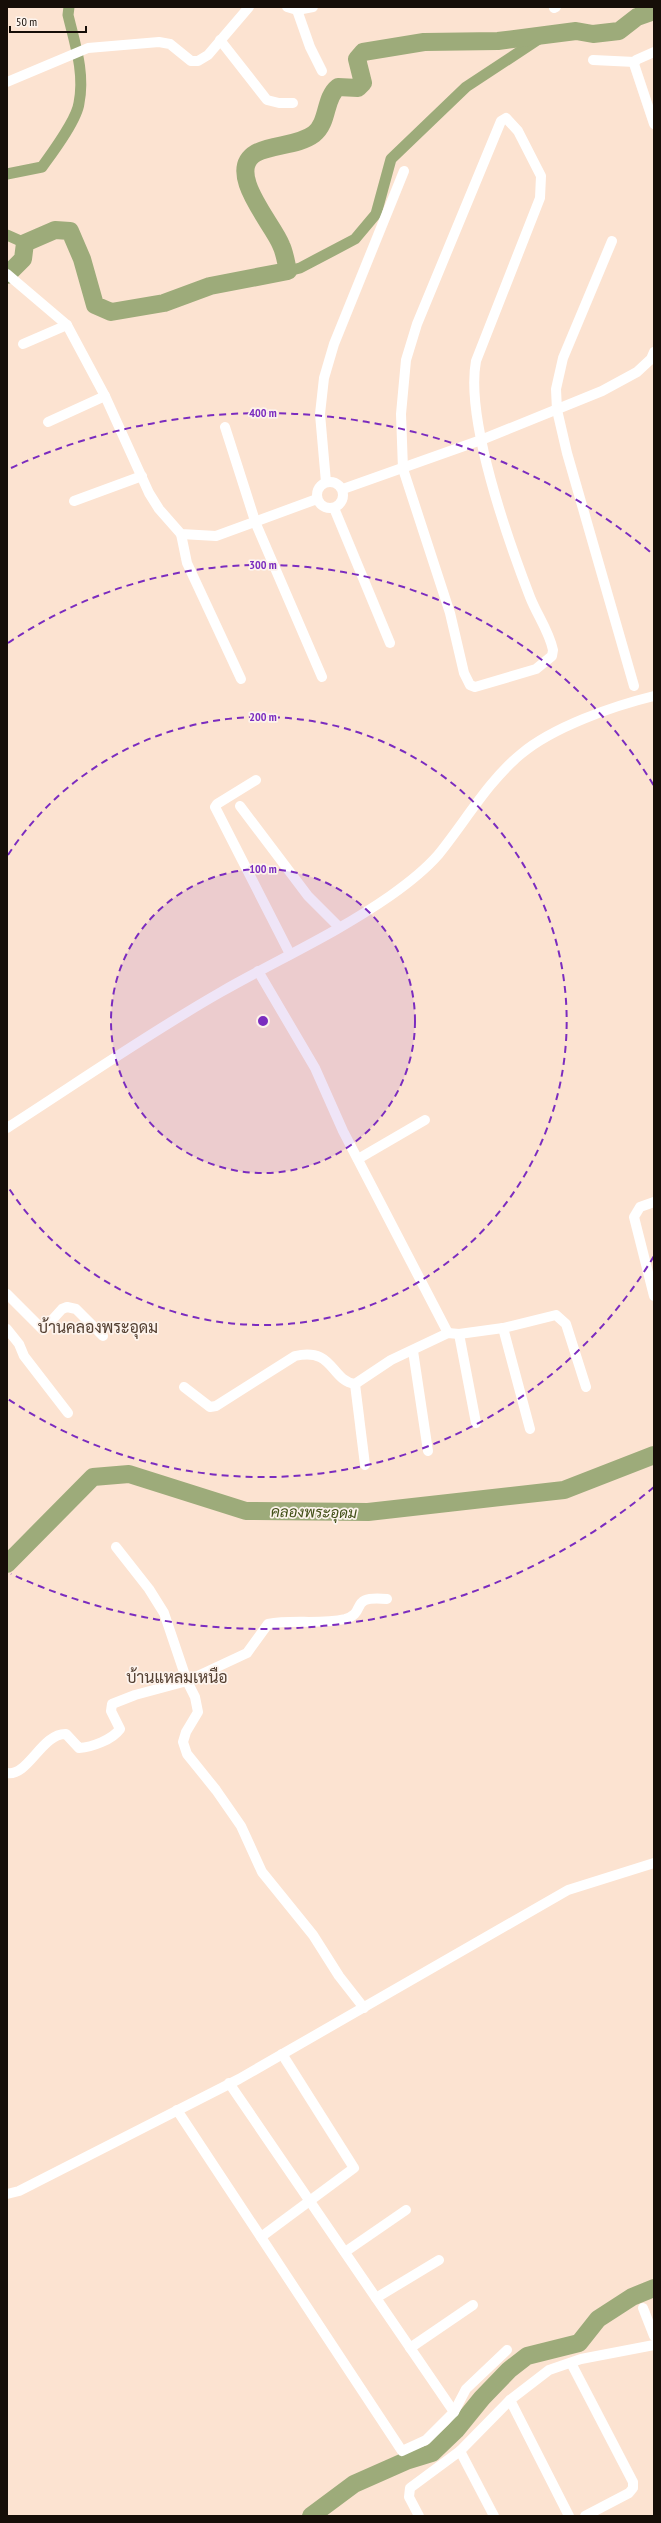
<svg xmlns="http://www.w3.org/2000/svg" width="661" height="2523" font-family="'PT Sans Narrow',Sarabun,sans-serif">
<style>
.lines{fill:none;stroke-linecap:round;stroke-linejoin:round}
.canal{stroke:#9dab7a;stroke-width:11}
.river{stroke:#9dab7a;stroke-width:18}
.minor{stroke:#fff;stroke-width:10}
.ring{fill:none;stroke:#7b2cbf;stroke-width:2;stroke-dasharray:7 5}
.labels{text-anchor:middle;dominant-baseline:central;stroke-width:3.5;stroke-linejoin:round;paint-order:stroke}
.water-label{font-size:15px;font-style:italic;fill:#414f17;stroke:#fdf3ec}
.quarter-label{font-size:16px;fill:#544032;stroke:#fdf3ec}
.centre{fill:#7b2cbf;stroke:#fdf3ec;stroke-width:2}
.ring-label{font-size:12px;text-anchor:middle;font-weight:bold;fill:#7b2cbf;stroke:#fdf3ec;stroke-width:3.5;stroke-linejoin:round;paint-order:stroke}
</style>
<rect width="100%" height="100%" fill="#fce3d1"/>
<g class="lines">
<!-- canal -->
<g class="canal">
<path d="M 7,174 L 42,167 C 52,153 77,120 79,103 C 85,73 75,44 68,15 L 69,7"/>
<path d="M 7,235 L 25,243"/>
<path d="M 288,271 L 300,268 L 355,239 L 376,214 L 391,159 L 466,87 L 548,33"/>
</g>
<!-- river -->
<g class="river">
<path d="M 7,275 L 23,259 L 25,243 L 55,230 L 70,231 L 82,259 L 95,305 L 111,312 L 164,303 L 210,286 L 288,271 C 286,263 285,253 281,245 C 274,225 224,172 256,153 C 273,144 298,146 314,134 C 329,122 324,98 338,87 L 358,88 L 363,83 L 357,59 L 363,52 L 424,42 L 498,41 L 576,31 L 593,34 L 619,31 L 637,17 L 654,11"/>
<path d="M 7,1564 L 93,1477 L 129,1474 L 246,1511 L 368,1512 L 564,1490 L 654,1455"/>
<path d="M 311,2516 L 354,2484 L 406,2461 L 432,2453 L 456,2430 L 482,2398 L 509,2370 L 527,2356 L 579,2343 L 598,2319 L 632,2297 L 654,2288"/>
</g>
<!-- minor -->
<g class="minor">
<path d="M 287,7 L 297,10 L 313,7"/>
<path d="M 554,8 L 556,7"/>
<path d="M 297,10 L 310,47 L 322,71"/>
<path d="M 220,40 L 267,100 L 279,103 L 293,103"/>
<path d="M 654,52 L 636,60 L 634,64 L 654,124"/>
<path d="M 593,60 L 635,62"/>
<path d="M 7,82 L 88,48 L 159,42 L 170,44 L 191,61 L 198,61 L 208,55 L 249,7"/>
<path d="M 506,118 L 518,131 L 541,176 L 540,198 L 476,361 C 465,419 508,540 530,597 C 537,615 549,631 553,650 L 552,656 L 536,669 L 475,687 L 470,685 L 464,673 L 450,613 L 403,469 L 401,414 L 406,360 L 417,324 L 501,121 Z"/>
<path d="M 612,241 L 563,358 L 556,389 L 557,410 L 567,453 L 634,686"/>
<path d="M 7,274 L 67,325 L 105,396 L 149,493 L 159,509 L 181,534 L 216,536 L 317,499"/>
<path d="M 23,344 L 67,325"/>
<path d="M 48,422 L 105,396"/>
<path d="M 225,427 L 256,524 L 322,677"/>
<circle cx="330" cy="495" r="13"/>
<path d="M 326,482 L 320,414 L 324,378 L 334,344 L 404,171"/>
<path d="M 343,489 L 481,440 L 602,391 L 637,372 L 651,359 L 654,352"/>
<path d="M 74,501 L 142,476"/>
<path d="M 334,508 L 390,643"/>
<path d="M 181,534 L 187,563 L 241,679"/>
<path d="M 256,780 L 217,804 L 215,807 L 290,954"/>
<path d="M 240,806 L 308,896 L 339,927"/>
<path d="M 258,971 L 315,1068 L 343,1131 L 448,1333"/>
<path d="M 7,1128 C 77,1083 149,1033 221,992 C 277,960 337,933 390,896 C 407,884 424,871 438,855 C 465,822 488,781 521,754 C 553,727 613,706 654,696"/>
<path d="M 358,1159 L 425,1120"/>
<path d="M 654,1202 L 640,1207 L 634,1217 L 654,1296"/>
<path d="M 7,1294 L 43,1330 L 62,1309 L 67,1307 L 76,1309 L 103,1336"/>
<path d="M 503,1328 L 530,1429"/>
<path d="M 7,1329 L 19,1344 L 24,1356 L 68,1413"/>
<path d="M 459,1334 L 476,1423"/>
<path d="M 413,1351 L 428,1451"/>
<path d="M 355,1384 L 365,1465"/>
<path d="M 184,1387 L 210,1407 L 216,1406 L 295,1356 C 334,1347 330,1380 355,1384 L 391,1360 L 448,1333 L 459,1334 L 503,1328 L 556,1315 L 566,1324 L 586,1387"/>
<path d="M 116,1547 L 149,1589 L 164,1613 L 187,1681 L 195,1697 L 198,1712 L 186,1732 L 183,1742 L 187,1754 L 216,1790 L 241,1826 L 262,1872 L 313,1935 L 339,1976 L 364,2008"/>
<path d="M 7,1773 C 28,1777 42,1733 66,1734 L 79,1748 C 92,1747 112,1740 120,1729 L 111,1711 L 112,1704 L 135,1695 L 187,1681 L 247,1653 L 268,1624 C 293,1619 319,1625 345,1619 C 368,1613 347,1595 387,1599"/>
<path d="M 177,2110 L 402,2451 L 426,2440 L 454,2412 L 229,2083"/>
<path d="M 7,2194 L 19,2191 L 239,2079 L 568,1890 L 654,1863"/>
<path d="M 261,2237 L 354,2168 L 282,2054"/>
<path d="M 345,2252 L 406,2210"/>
<path d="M 376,2298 L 439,2260"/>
<path d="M 643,2308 L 654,2336"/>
<path d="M 410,2348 L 473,2305"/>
<path d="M 571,2363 L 633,2482 L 633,2488 L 629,2493 L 585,2516"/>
<path d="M 510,2400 L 569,2516"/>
<path d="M 454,2412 L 466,2389 L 507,2350"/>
<path d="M 460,2451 L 494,2516"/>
<path d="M 419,2516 L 409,2497 L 410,2488 L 460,2451 L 510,2400 L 549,2370 L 581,2359 L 654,2345"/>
</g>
</g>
<!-- distance rings -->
<circle cx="263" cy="1021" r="152" fill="#7b2cbf" fill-opacity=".12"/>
<g class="ring">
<circle cx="263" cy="1021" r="152"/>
<path d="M8 855A304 304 0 1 1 8 1187"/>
<path d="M654 1256A456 456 0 0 1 8 1399M8 643A456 456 0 0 1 654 786"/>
<path d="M654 1487A608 608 0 0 1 11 1574M11 468A608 608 0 0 1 654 555"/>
</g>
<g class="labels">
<!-- water labels -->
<g class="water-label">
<text transform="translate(314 1512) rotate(1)">คลองพระอุดม</text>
</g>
<!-- quarter labels -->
<g class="quarter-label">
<text x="98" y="1327">บ้านคลองพระอุดม</text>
<text x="177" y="1677">บ้านแหลมเหนือ</text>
</g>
</g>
<circle cx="263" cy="1021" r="6" class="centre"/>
<g class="ring-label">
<text x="263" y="417">400 m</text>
<text x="263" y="569">300 m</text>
<text x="263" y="721">200 m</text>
<text x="263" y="873">100 m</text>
</g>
<!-- border -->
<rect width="661" height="2523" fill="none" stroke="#160e08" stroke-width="16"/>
<!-- scale -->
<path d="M10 26v6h76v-6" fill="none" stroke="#160e08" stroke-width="2"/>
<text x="16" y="26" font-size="12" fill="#160e08" stroke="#fdf3ec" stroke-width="3" paint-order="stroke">50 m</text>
</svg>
